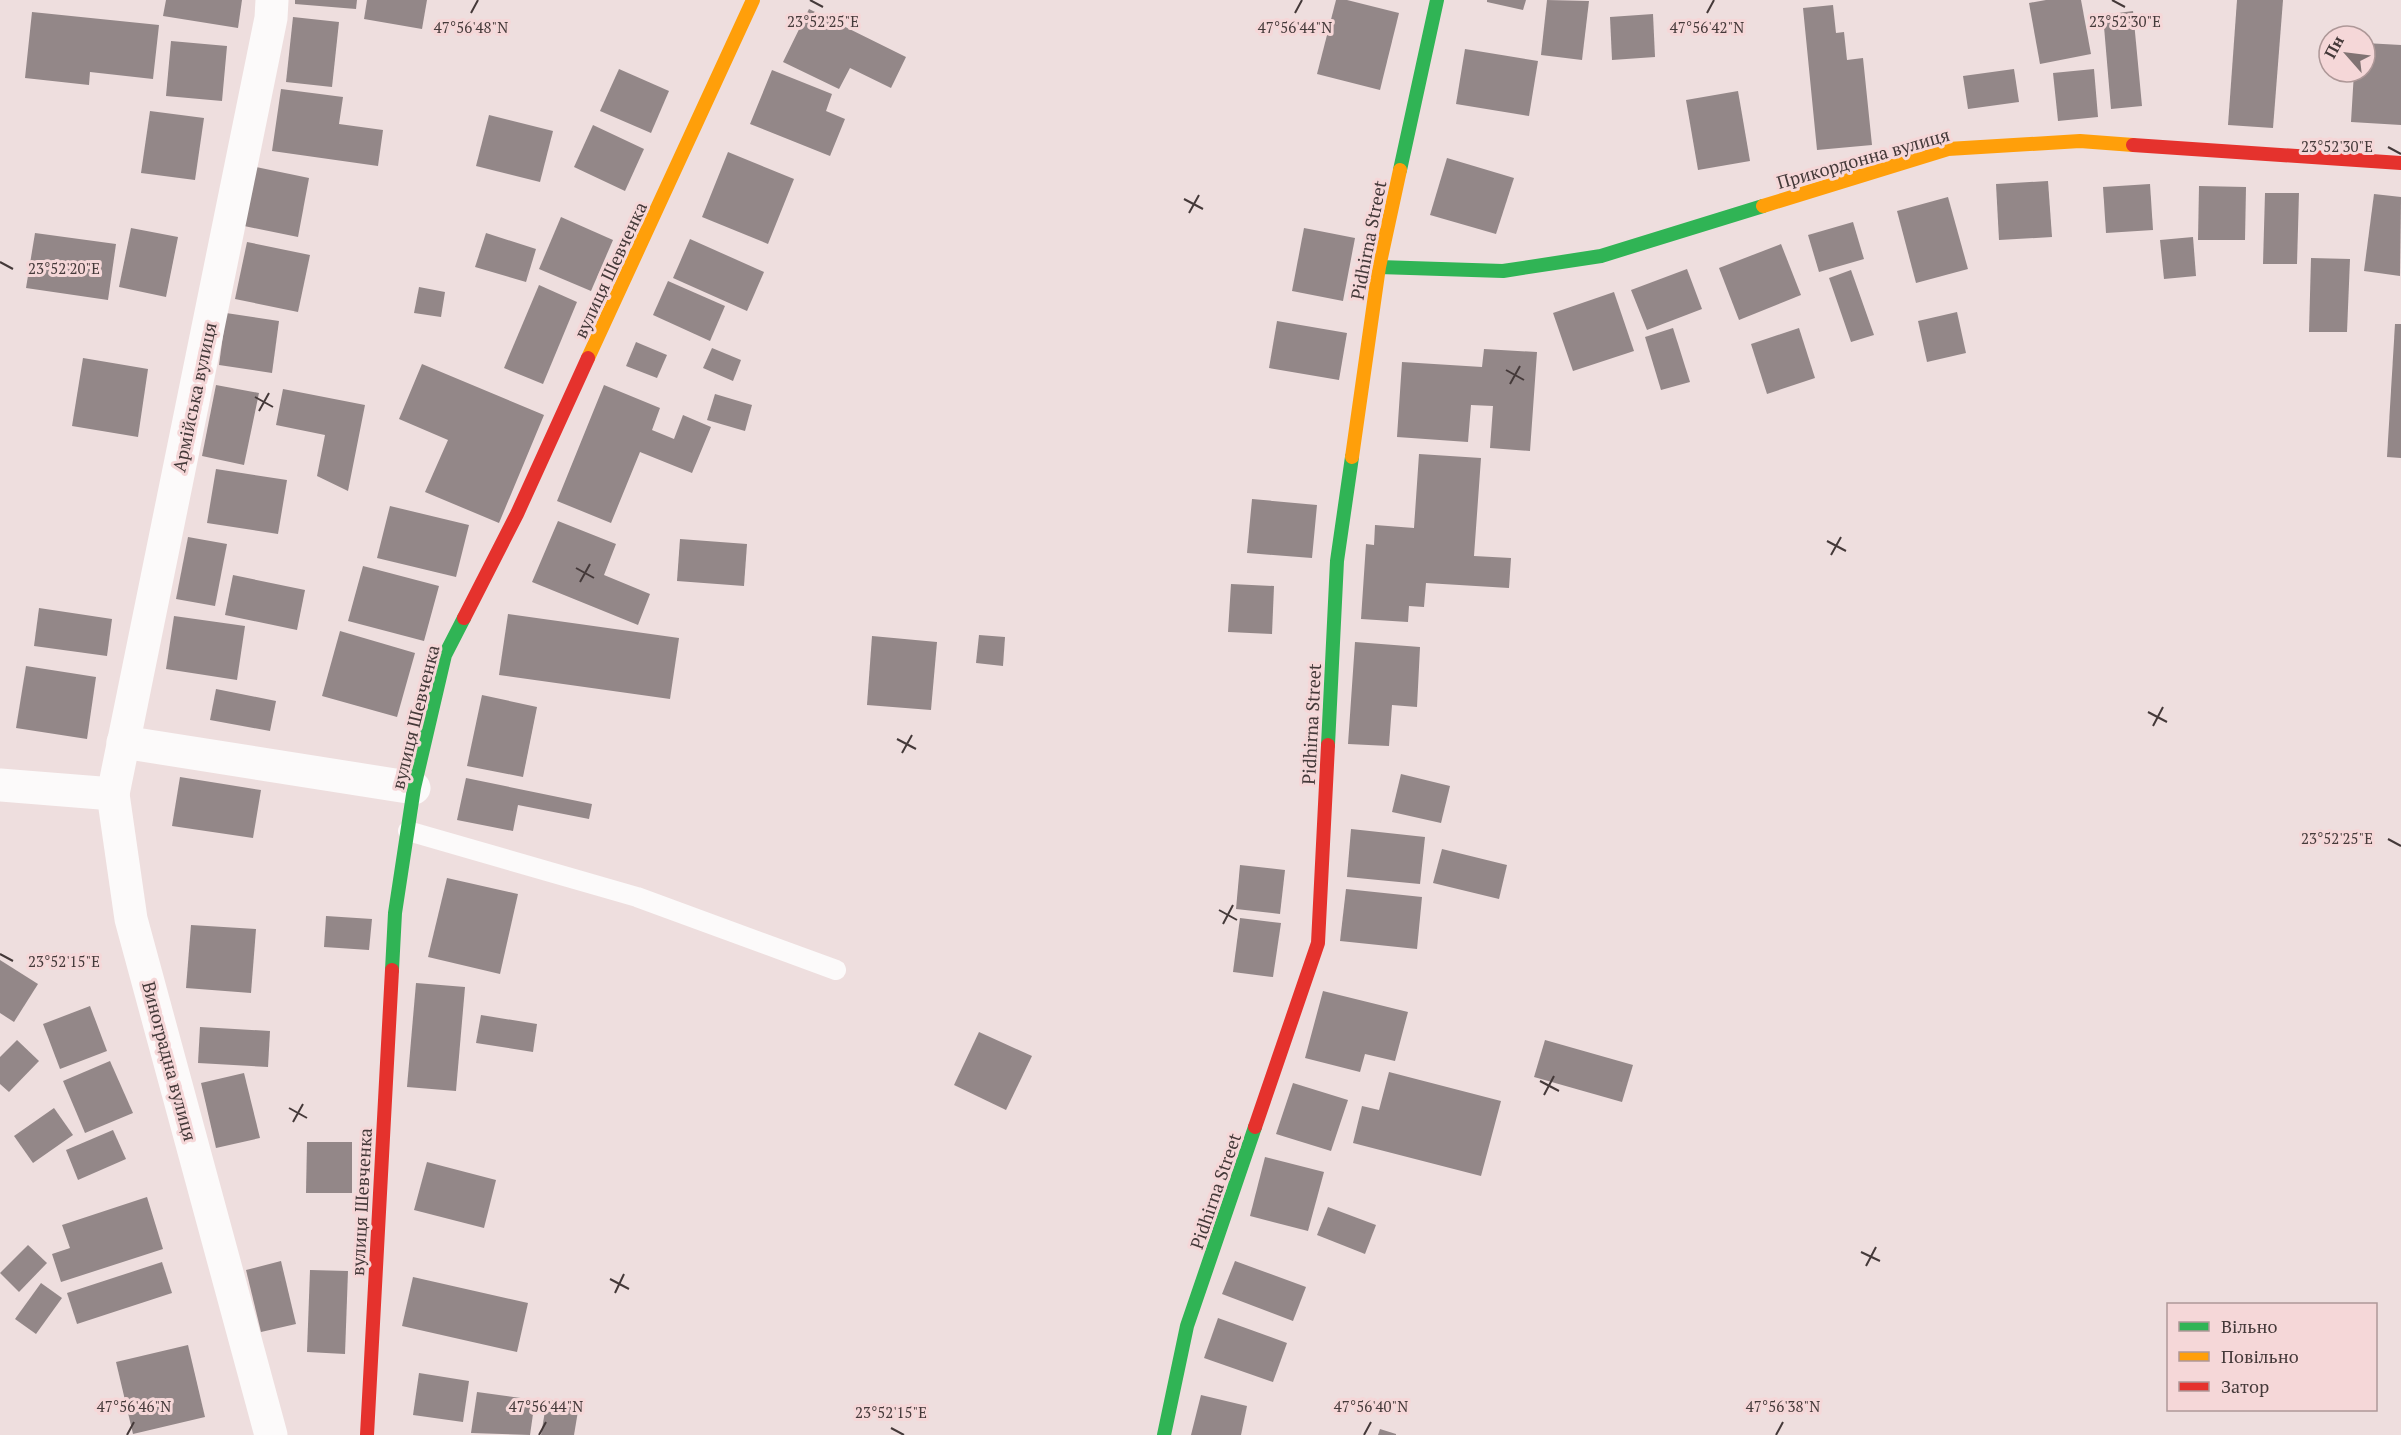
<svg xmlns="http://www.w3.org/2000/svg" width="2401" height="1435" font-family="'PT Serif',serif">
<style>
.building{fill:#938788}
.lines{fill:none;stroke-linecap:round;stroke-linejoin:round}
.lane{stroke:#fcfafa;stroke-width:20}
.street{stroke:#fcfafa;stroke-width:33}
.fast{stroke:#30b455;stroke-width:14}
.slow{stroke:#ff9f0a;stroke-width:14}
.jam{stroke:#e5322d;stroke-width:14}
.ticks{fill:none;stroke:#443939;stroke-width:2}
.labels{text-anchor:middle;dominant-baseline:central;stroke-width:6;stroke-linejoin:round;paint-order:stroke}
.street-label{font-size:18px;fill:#443939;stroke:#f5d7d8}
.ticks-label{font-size:15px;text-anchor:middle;fill:#443939;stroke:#f5d7d8;stroke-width:6;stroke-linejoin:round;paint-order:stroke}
</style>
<rect width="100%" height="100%" fill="#eedede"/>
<!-- building -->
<g class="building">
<path d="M 166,0 L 242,0 L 238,28 L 163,16 Z"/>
<path d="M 295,0 L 357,0 L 356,9 L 295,4 Z"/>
<path d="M 367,0 L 427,0 L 422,29 L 364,19 Z"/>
<path d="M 1336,0 L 1347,0 L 1399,13 L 1380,90 L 1317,74 Z"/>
<path d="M 1487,0 L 1526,0 L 1523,10 L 1487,2 Z"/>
<path d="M 1547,0 L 1589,1 L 1582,60 L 1541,55 Z"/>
<path d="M 2046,0 L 2081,0 L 2091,54 L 2040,64 L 2029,3 Z"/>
<path d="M 2237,0 L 2283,0 L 2273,128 L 2228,125 Z"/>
<path d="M 1833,5 L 1836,33 L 1844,32 L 1847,60 L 1863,58 L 1872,145 L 1817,150 L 1803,8 Z"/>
<path d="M 809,9 L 906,57 L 891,88 L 850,68 L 839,89 L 783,62 Z"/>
<path d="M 2133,11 L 2142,106 L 2111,109 L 2103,15 Z"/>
<path d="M 32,12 L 159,25 L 153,79 L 90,72 L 89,85 L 25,78 Z"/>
<path d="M 1653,14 L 1655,57 L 1612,60 L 1610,17 Z"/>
<path d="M 293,17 L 339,22 L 332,87 L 286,82 Z"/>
<path d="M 171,41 L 227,46 L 222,101 L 166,96 Z"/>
<path d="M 2365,43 L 2401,45 L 2401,125 L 2351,122 L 2354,72 L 2365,72 Z"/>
<path d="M 1465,49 L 1538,61 L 1529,116 L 1456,104 Z"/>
<path d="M 619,69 L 669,91 L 651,133 L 600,111 Z"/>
<path d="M 2014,69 L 2019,102 L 1968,109 L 1963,76 Z"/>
<path d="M 2094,69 L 2098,117 L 2058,121 L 2053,73 Z"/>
<path d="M 772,70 L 832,94 L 826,111 L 845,119 L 830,156 L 750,124 Z"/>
<path d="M 281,89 L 343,97 L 339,124 L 383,130 L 378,166 L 272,151 Z"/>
<path d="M 1738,91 L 1750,161 L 1698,170 L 1686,100 Z"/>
<path d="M 150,111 L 204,118 L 195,180 L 141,173 Z"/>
<path d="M 489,115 L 553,131 L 540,182 L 476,166 Z"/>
<path d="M 593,125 L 644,149 L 625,191 L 574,167 Z"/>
<path d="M 728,152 L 794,179 L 768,244 L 702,217 Z"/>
<path d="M 1447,158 L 1514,178 L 1496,234 L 1430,215 Z"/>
<path d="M 256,167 L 309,178 L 298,237 L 244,226 Z"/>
<path d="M 2048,181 L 2052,237 L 1999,240 L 1996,184 Z"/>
<path d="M 2150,184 L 2153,230 L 2106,233 L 2103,187 Z"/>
<path d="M 2199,186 L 2246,187 L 2245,240 L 2198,240 Z"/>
<path d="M 2265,193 L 2299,193 L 2297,264 L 2263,264 Z"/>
<path d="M 2374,194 L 2401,197 L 2400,276 L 2364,271 Z"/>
<path d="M 1948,197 L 1968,269 L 1916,283 L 1897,211 Z"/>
<path d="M 561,217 L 613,240 L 591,291 L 539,269 Z"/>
<path d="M 1853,222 L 1864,259 L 1819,272 L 1808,235 Z"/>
<path d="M 131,228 L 178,237 L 166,297 L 119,287 Z"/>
<path d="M 1304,228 L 1355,238 L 1343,301 L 1292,291 Z"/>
<path d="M 35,233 L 116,244 L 108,300 L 26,288 Z"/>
<path d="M 486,233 L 536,249 L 526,282 L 475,267 Z"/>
<path d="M 2193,237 L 2196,276 L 2164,279 L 2160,240 Z"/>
<path d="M 690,239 L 764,272 L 747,311 L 673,278 Z"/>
<path d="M 247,242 L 310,255 L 298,312 L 235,299 Z"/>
<path d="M 1781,244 L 1801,295 L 1739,320 L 1719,268 Z"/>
<path d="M 2311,258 L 2350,259 L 2347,332 L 2309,332 Z"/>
<path d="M 1687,269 L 1702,309 L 1647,330 L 1631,290 Z"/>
<path d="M 1851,270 L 1874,335 L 1851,342 L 1829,278 Z"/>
<path d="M 668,281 L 725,306 L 710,341 L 653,315 Z"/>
<path d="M 539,285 L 577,302 L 543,384 L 504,368 Z"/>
<path d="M 419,287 L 445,292 L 441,317 L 414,313 Z"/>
<path d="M 1614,292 L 1634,351 L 1573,371 L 1553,313 Z"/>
<path d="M 1957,312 L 1966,353 L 1927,362 L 1918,321 Z"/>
<path d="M 226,313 L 279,321 L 272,373 L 219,365 Z"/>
<path d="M 1277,321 L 1347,333 L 1339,380 L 1269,368 Z"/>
<path d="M 2395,324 L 2401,324 L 2401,458 L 2387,457 Z"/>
<path d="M 1673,328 L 1690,382 L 1661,390 L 1645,337 Z"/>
<path d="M 1799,328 L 1815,378 L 1767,394 L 1751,344 Z"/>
<path d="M 636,342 L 667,355 L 657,378 L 626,366 Z"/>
<path d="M 712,348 L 741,360 L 733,381 L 703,368 Z"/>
<path d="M 1484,349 L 1537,352 L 1530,451 L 1490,448 L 1493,406 L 1471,405 L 1468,442 L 1397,437 L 1402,362 L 1482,367 Z"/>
<path d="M 83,358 L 148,369 L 138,437 L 72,426 Z"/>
<path d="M 422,364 L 544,415 L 499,523 L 425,492 L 448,440 L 399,419 Z"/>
<path d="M 216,385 L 259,393 L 244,465 L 202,456 Z"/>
<path d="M 604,385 L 660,408 L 652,430 L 674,439 L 683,415 L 711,427 L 692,473 L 640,452 L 611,523 L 557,501 Z"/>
<path d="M 283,389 L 365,405 L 348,491 L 317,476 L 325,435 L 276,425 Z"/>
<path d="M 715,394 L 752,405 L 745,431 L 707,420 Z"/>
<path d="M 1419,454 L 1481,458 L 1474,556 L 1511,558 L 1509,588 L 1426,583 L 1424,607 L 1409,606 L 1408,622 L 1361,619 L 1366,544 L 1374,545 L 1375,525 L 1414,528 Z"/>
<path d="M 216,469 L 287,480 L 278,534 L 207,523 Z"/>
<path d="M 1252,499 L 1317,505 L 1312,558 L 1247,553 Z"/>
<path d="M 390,506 L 469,525 L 456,577 L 377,558 Z"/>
<path d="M 558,521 L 616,544 L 604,575 L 650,594 L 638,625 L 532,582 Z"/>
<path d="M 188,537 L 227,544 L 215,606 L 176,599 Z"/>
<path d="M 680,539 L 747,544 L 744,586 L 677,581 Z"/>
<path d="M 363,566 L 439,586 L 424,641 L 348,621 Z"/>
<path d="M 233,575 L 305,590 L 297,630 L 225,615 Z"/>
<path d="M 1231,584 L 1274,586 L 1272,634 L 1228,632 Z"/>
<path d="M 39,608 L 112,619 L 107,656 L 34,646 Z"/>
<path d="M 508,614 L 679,638 L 670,699 L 499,675 Z"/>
<path d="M 174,616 L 245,626 L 237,680 L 166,669 Z"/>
<path d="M 340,631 L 415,653 L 397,717 L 322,696 Z"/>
<path d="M 979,635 L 1005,637 L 1003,666 L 976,663 Z"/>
<path d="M 872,636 L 937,642 L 931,710 L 867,705 Z"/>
<path d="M 1355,642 L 1420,647 L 1417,707 L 1392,705 L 1389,746 L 1348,744 Z"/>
<path d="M 26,666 L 96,677 L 87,739 L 16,728 Z"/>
<path d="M 216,689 L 276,701 L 270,731 L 210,720 Z"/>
<path d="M 482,695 L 537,707 L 523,777 L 467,766 Z"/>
<path d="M 1401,774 L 1450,786 L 1441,823 L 1392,812 Z"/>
<path d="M 180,777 L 261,790 L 253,838 L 172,826 Z"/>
<path d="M 466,778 L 592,804 L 589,819 L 518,805 L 513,831 L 457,820 Z"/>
<path d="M 1351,829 L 1425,837 L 1420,884 L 1347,877 Z"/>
<path d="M 1442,849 L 1507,865 L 1499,899 L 1433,883 Z"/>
<path d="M 1240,865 L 1285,870 L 1280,914 L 1236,909 Z"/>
<path d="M 447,878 L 518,894 L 500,974 L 428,957 Z"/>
<path d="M 1346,889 L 1422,897 L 1417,949 L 1340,941 Z"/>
<path d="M 326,916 L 372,919 L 369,950 L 324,947 Z"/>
<path d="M 1240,918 L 1281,923 L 1273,977 L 1233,972 Z"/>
<path d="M 191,925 L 256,929 L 251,993 L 186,988 Z"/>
<path d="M 0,960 L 38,984 L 14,1022 L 0,1013 Z"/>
<path d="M 416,983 L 465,987 L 456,1091 L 407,1087 Z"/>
<path d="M 1323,991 L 1408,1012 L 1395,1061 L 1365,1054 L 1360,1072 L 1305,1058 Z"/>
<path d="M 90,1006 L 107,1051 L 60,1069 L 43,1024 Z"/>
<path d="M 481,1015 L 537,1024 L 533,1052 L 476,1043 Z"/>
<path d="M 200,1027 L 270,1031 L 268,1067 L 198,1063 Z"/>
<path d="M 979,1032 L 1032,1056 L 1006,1110 L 954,1085 Z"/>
<path d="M 17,1040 L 39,1061 L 9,1092 L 0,1084 L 0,1057 Z"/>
<path d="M 1545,1040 L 1633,1065 L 1622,1102 L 1534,1077 Z"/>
<path d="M 110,1061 L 133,1113 L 85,1133 L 63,1081 Z"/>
<path d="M 1389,1072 L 1501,1101 L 1481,1176 L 1353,1143 L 1362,1106 L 1379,1110 Z"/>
<path d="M 244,1073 L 260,1138 L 216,1148 L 201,1083 Z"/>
<path d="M 1293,1083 L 1348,1100 L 1331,1151 L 1276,1134 Z"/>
<path d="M 54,1108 L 73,1135 L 33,1163 L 14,1136 Z"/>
<path d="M 113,1130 L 126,1159 L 78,1180 L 66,1150 Z"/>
<path d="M 307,1142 L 352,1142 L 352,1193 L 306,1193 Z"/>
<path d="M 1265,1157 L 1324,1172 L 1308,1231 L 1250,1216 Z"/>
<path d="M 427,1162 L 496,1180 L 484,1228 L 414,1210 Z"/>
<path d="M 147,1197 L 163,1249 L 61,1282 L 52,1254 L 70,1248 L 62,1225 Z"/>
<path d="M 1328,1207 L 1376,1225 L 1365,1254 L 1317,1235 Z"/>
<path d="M 28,1245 L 47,1263 L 19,1292 L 0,1273 Z"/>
<path d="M 281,1261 L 296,1324 L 261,1332 L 246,1270 Z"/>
<path d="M 1235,1261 L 1306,1287 L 1293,1321 L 1222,1294 Z"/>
<path d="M 162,1262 L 172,1293 L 77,1324 L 67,1293 Z"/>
<path d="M 310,1270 L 348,1271 L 345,1354 L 307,1352 Z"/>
<path d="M 413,1277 L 528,1303 L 517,1352 L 402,1326 Z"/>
<path d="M 41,1283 L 62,1298 L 36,1334 L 15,1319 Z"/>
<path d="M 1218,1318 L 1287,1343 L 1273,1382 L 1204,1358 Z"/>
<path d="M 188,1345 L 205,1417 L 133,1434 L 116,1362 Z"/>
<path d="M 419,1373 L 469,1381 L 463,1422 L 413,1415 Z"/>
<path d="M 477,1392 L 535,1400 L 530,1435 L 471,1433 Z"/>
<path d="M 1201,1395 L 1247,1406 L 1241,1435 L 1191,1435 Z"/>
<path d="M 547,1399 L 579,1405 L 574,1435 L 541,1435 Z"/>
<path d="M 1380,1429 L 1396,1434 L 1396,1435 L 1378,1435 Z"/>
</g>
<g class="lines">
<!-- lane -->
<path class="lane" d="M 408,831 L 637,897 L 836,970"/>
<!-- street -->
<g class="street">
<path d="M 123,742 L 414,788"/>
<path d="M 0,785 L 113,794 L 131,919 L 271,1435"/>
<path d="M 113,794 L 271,18 L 272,0"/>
</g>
<!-- fast -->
<g class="fast">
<path d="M 1400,170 L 1437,0"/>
<path d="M 1379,267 L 1503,271 L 1601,256 L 1763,206"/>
<path d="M 1328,745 L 1337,561 L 1352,457"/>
<path d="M 392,970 L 395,913 L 414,788 L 445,655 L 464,618"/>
<path d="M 1164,1435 L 1187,1326 L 1255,1127"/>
</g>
<!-- slow -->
<g class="slow">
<path d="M 1763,206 L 1948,149 L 2080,141 L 2133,145"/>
<path d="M 588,358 L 753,0"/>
<path d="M 1352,457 L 1379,267 L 1400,170"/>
</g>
<!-- jam -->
<g class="jam">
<path d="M 2133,145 L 2401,163"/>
<path d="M 464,618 L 517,514 L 588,358"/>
<path d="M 1255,1127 L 1318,943 L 1328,745"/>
<path d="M 367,1435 L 392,970"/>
</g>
</g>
<!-- ticks -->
<path class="ticks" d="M 810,0 L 823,7M 2112,0 L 2125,7M 471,13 L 478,0M 1295,13 L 1302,0M 1707,13 L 1714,0M 2388,147 L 2401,154M 1184,199 L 1203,209M 1189,213 L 1199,195M 0,262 L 13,269M 1506,370 L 1524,380M 1510,384 L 1520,366M 255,397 L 273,407M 259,411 L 269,393M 1827,541 L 1846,551M 1831,555 L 1841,537M 576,568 L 594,578M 580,582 L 590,564M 2148,712 L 2167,722M 2153,726 L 2163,707M 897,739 L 916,749M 902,753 L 912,735M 2388,839 L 2401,846M 1219,910 L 1237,920M 1223,924 L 1233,905M 0,954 L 13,961M 1540,1081 L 1559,1091M 1544,1095 L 1554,1076M 289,1108 L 307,1118M 293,1122 L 303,1104M 1861,1252 L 1880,1261M 1866,1266 L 1876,1247M 610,1279 L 629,1289M 615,1293 L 624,1274M 891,1428 L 904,1435M 127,1435 L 134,1422M 539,1435 L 546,1422M 1364,1435 L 1371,1422M 1776,1435 L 1783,1422"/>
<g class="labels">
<!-- street labels -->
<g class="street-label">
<text transform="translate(1863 158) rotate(-16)">Прикордонна вулиця</text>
<text transform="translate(1368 240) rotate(-79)">Pidhirna Street</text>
<text transform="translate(610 270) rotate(-65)">вулиця Шевченка</text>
<text transform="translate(194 397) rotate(-78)">Армійська вулиця</text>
<text transform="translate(415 717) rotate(-76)">вулиця Шевченка</text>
<text transform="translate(1311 724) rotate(-87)">Pidhirna Street</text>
<text transform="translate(170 1061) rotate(75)">Виноградна вулиця</text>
<text transform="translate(1215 1191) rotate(-71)">Pidhirna Street</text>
<text transform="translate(361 1202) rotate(-87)">вулиця Шевченка</text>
</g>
</g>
<g class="ticks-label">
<text x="2125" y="27">23°52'30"E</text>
<text x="823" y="27">23°52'25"E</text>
<text x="471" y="33">47°56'48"N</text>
<text x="1295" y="33">47°56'44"N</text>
<text x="1707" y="33">47°56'42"N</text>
<text x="2337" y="152">23°52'30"E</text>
<text x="64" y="274">23°52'20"E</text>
<text x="2337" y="844">23°52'25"E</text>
<text x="64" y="967">23°52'15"E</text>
<text x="134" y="1412">47°56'46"N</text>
<text x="546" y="1412">47°56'44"N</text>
<text x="1371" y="1412">47°56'40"N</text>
<text x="1783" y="1412">47°56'38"N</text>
<text x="891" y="1418">23°52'15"E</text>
</g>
<!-- legend -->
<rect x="2167" y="1303" width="210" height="108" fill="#f5d7d8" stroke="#ae9898" stroke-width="1.5"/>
<rect x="2179" y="1322" width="30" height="9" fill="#30b455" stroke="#ae9898" stroke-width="1.5"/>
<text x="2221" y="1333" font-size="18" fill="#443939">Вільно</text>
<rect x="2179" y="1352" width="30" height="9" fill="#ff9f0a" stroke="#ae9898" stroke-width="1.5"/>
<text x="2221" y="1363" font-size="18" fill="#443939">Повільно</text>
<rect x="2179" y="1382" width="30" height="9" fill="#e5322d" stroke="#ae9898" stroke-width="1.5"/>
<text x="2221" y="1393" font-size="18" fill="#443939">Затор</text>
<!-- north arrow -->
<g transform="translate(2347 54) rotate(298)"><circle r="28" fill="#f5d7d8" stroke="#ae9898" stroke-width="1.5"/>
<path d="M0-4.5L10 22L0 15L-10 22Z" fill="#807373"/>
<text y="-9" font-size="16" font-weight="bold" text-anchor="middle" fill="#443939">Пн</text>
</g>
</svg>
